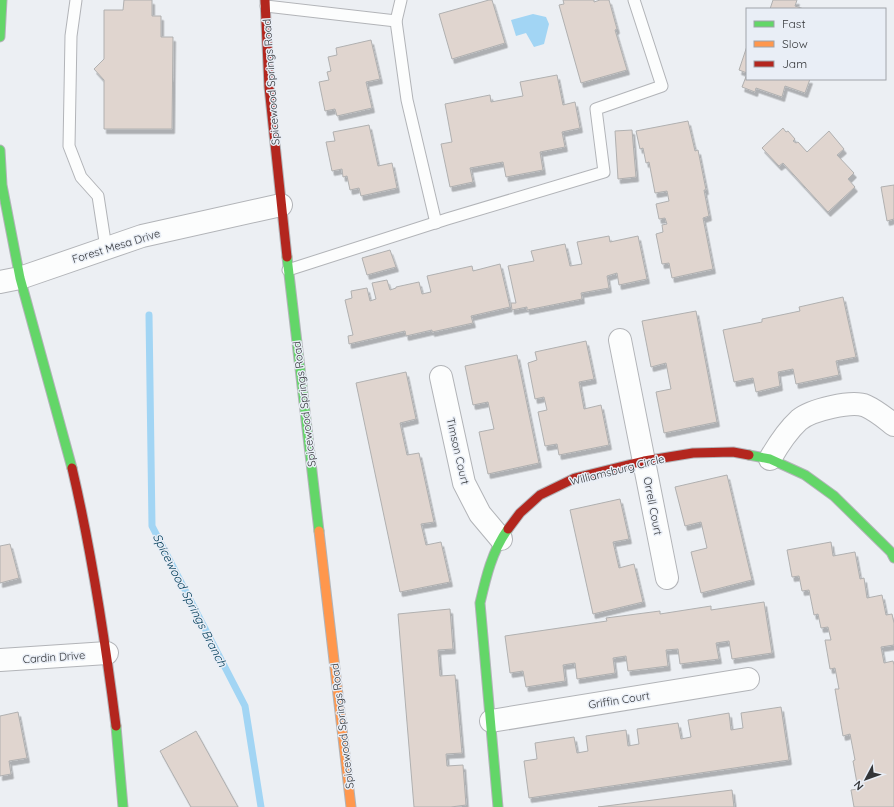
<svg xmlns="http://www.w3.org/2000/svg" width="894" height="807" font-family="Quicksand,sans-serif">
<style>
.water{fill:#a2d5f4}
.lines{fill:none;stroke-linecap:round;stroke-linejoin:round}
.stream{stroke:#a2d5f4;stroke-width:7}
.building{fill:#e0d5cf;stroke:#b0b0b0;filter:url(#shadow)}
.lane-casing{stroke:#b2b4b8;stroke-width:13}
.street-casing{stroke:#b2b4b8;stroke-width:24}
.fast-casing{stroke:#b2b4b8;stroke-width:11}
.slow-casing{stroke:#b2b4b8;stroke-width:11}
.jam-casing{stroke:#b2b4b8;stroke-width:11}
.lane{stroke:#fcfdfd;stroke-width:11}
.street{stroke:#fcfdfd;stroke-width:22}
.fast{stroke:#63d668;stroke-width:9}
.slow{stroke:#ff974d;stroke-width:9}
.jam{stroke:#b3261e;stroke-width:9}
.labels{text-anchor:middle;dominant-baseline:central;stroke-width:3;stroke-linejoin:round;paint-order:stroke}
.street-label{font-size:11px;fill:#333538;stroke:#e9eef6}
.water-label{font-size:12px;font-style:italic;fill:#003c58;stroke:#e9eef6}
</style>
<defs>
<filter id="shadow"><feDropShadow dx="2.5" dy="4.5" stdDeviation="0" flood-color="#0004"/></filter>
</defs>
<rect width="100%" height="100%" fill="#eceff3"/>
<!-- water -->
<path class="water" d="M 533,14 L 546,17 L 549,24 L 544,44 L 534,47 L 526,33 L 516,36 L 511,20 Z"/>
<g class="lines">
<!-- stream -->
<path class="stream" d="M 149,315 L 152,526 L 245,706 L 261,807"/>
</g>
<!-- building -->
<g class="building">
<path d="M 124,0 L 152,0 L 152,16 L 161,16 L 161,37 L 173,37 L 172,129 L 104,129 L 104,80 L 94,69 L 104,59 L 104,10 L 123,10 Z"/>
<path d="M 489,0 L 492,0 L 505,43 L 452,59 L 439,14 Z"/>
<path d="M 563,0 L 594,0 L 594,2 L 600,0 L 609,0 L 617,29 L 615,30 L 627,70 L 581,83 L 559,5 L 564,4 Z"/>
<path d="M 773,0 L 797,0 L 795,6 L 804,9 L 770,9 Z"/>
<path d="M 371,40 L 380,79 L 366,82 L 372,108 L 337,116 L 335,109 L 325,111 L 319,82 L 329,80 L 327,72 L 331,71 L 328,57 L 337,55 L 336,48 Z"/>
<path d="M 747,46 L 747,73 L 739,70 Z"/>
<path d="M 747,74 L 747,79 L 810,79 L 805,93 L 785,86 L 782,97 L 756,88 L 755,92 L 742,87 Z"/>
<path d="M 557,75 L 563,105 L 575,102 L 580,128 L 562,132 L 565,147 L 540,152 L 543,170 L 506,177 L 503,162 L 470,168 L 473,182 L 450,187 L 441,144 L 452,142 L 445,104 L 490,95 L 491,102 L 523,96 L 520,82 Z"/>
<path d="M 688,121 L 695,151 L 698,150 L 706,190 L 704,190 L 709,216 L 703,218 L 713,269 L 672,278 L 669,263 L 662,264 L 656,234 L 663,232 L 662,225 L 667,224 L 665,218 L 659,219 L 656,204 L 669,201 L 667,191 L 655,193 L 649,162 L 646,163 L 643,148 L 640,149 L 636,131 Z"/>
<path d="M 369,125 L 378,166 L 392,163 L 397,188 L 361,196 L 359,188 L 350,190 L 347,176 L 343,177 L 342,169 L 332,171 L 326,142 L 335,141 L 333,132 Z"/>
<path d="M 783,128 L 786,132 L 788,131 L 795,139 L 793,141 L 796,143 L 798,142 L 807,152 L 829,131 L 844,149 L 837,155 L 854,173 L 848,179 L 855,187 L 828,212 L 783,163 L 779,166 L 762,148 Z"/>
<path d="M 632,130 L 636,177 L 618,179 L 615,131 Z"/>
<path d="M 894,185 L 894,219 L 887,221 L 881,187 Z"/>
<path d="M 609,236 L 610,242 L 638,236 L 647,279 L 619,285 L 617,273 L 607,276 L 609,288 L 581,293 L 582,299 L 527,310 L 527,307 L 512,310 L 511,303 L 516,303 L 508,266 L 534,261 L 531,251 L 565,244 L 570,266 L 582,264 L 577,242 Z"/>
<path d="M 390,250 L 396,267 L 367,275 L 362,258 Z"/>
<path d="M 500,264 L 510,307 L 471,316 L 473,323 L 432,332 L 432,330 L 406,336 L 405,331 L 349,344 L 348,336 L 353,335 L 345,300 L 352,298 L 351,291 L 367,288 L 370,301 L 376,299 L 372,283 L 387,280 L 390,290 L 396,288 L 396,287 L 419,282 L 422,294 L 431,292 L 427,276 L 472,266 L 473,271 Z"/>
<path d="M 843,297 L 856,357 L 836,361 L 839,375 L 796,384 L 793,369 L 778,372 L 780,386 L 756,392 L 753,378 L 734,382 L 723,330 L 762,322 L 762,319 L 800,311 L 799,307 Z"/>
<path d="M 696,311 L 717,422 L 664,433 L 656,392 L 671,389 L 666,363 L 651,367 L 642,321 Z"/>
<path d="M 586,341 L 594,379 L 579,382 L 584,409 L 601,405 L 609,445 L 559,455 L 557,444 L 545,446 L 538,412 L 547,410 L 544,397 L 535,399 L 528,363 L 537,360 L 535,352 Z"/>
<path d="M 517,355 L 539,463 L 488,474 L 479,432 L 494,429 L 488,402 L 473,405 L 465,366 Z"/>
<path d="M 406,372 L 416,419 L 400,423 L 407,455 L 419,453 L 434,522 L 421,524 L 426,545 L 441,542 L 450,582 L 400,592 L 356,383 Z"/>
<path d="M 727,475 L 752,580 L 701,593 L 691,552 L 707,548 L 701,522 L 685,526 L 675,487 Z"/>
<path d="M 620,499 L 629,539 L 613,542 L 619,568 L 634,564 L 643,602 L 593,614 L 570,510 Z"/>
<path d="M 831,542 L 833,556 L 855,552 L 860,579 L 864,578 L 867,598 L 882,595 L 886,615 L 892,614 L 894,623 L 894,645 L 881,647 L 884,663 L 893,661 L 894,665 L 894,807 L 854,807 L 851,790 L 858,789 L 853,761 L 855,760 L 850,734 L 843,736 L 835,689 L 839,689 L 835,668 L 830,669 L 825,640 L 831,640 L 828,627 L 821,628 L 818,614 L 814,615 L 809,590 L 802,591 L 799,576 L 792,577 L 787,550 Z"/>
<path d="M 10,544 L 19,578 L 0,583 L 0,546 Z"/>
<path d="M 764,602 L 772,653 L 732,659 L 729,641 L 716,643 L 719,659 L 680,664 L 678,649 L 666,650 L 668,666 L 628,671 L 626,656 L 613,658 L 615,673 L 577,679 L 575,663 L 563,665 L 565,681 L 526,687 L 523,671 L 510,673 L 505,636 L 607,621 L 606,618 L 660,611 L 660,614 L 711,606 L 711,610 Z"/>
<path d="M 450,609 L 453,649 L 438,650 L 440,676 L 455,675 L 462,753 L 446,754 L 447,766 L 463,765 L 466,805 L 451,807 L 414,807 L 398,614 Z"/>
<path d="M 781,707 L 789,760 L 529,798 L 524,761 L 537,759 L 535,743 L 574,737 L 577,753 L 588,751 L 586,736 L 626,730 L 628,746 L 639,744 L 637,729 L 678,723 L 681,739 L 691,737 L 688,720 L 729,713 L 731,730 L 743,728 L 741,713 Z"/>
<path d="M 18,712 L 27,758 L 9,761 L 11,774 L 0,776 L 0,716 Z"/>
<path d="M 196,731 L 238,807 L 191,807 L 160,751 Z"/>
<path d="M 732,790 L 734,807 L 598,807 Z"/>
</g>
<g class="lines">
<!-- lane casing -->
<g class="lane-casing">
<g id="lane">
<path d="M 76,0 L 71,36 L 69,146 L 81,177 L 98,196 L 106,248"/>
<path d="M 401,0 L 396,21 L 407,100 L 436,223"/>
<path d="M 266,6 L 396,21"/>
<path d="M 288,270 L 447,219 L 604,172 L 596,109 L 662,86 L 634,0"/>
</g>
</g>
<!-- street casing -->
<g class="street-casing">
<g id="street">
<path d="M 0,282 L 20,278 L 142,236 L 281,205"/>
<path d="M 620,340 L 667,578"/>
<path d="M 441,377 L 464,483 L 480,514 L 501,539"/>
<path d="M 770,459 C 778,445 787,431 799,420 C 811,410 852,400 866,406 C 877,411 885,418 894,425"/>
<path d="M 0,660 L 107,653"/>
<path d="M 491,721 L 748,679"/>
</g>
</g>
<!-- fast casing -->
<g class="fast-casing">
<g id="fast">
<path d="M 0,37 L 2,0"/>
<path d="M 0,150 L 2,185 L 20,278 L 72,468"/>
<path d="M 287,257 L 319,531"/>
<path d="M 749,455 L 770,459 L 805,475 L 834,496 L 891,552 L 894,558"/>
<path d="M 116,726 L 123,807"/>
<path d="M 498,807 L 480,603 C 486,577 492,551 508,529"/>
</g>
</g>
<!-- slow casing -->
<g class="slow-casing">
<path id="slow" d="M 319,531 L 351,807"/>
</g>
<!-- jam casing -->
<g class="jam-casing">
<g id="jam">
<path d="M 265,0 L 269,87 L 287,257"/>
<path d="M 72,468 C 92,553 105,639 116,726"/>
<path d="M 508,529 L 520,513 L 540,495 L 575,478 L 644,461 L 693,453 L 733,452 L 749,455"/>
</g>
</g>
<!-- lane -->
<use href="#lane" class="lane"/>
<!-- street -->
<use href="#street" class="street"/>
<!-- fast -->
<use href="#fast" class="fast"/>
<!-- slow -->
<use href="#slow" class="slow"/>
<!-- jam -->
<use href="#jam" class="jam"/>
</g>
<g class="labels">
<!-- street labels -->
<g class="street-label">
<text transform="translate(271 82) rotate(-94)">Spicewood Springs Road</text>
<text transform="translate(116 246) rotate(-17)">Forest Mesa Drive</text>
<text transform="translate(304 404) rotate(-97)">Spicewood Springs Road</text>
<text transform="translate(458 451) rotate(77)">Timson Court</text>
<text transform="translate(617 470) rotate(-14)">Williamsburg Circle</text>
<text transform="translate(653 506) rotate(79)">Orrell Court</text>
<text transform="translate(54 657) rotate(-4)">Cardin Drive</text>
<text transform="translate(619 700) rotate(-9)">Griffin Court</text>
<text transform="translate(342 726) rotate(-97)">Spicewood Springs Road</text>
</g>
<!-- water labels -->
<g class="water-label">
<text transform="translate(190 600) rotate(63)">Spicewood Springs Branch</text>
</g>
</g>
<!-- legend -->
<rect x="746" y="8" width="140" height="72" fill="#e9eef6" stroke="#a0a4aa"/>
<rect x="754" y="21" width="20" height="6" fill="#63d668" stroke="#a0a4aa"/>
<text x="782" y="28" font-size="12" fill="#333538">Fast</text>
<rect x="754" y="41" width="20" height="6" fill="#ff974d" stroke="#a0a4aa"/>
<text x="782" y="48" font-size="12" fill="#333538">Slow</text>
<rect x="754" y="61" width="20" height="6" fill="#b3261e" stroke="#a0a4aa"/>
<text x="782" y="68" font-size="12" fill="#333538">Jam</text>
<!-- north arrow -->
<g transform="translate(866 779) rotate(229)" stroke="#e9eef6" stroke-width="3" paint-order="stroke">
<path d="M0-3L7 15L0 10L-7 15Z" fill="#333538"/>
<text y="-6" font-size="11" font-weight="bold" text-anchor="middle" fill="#333538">N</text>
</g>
</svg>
